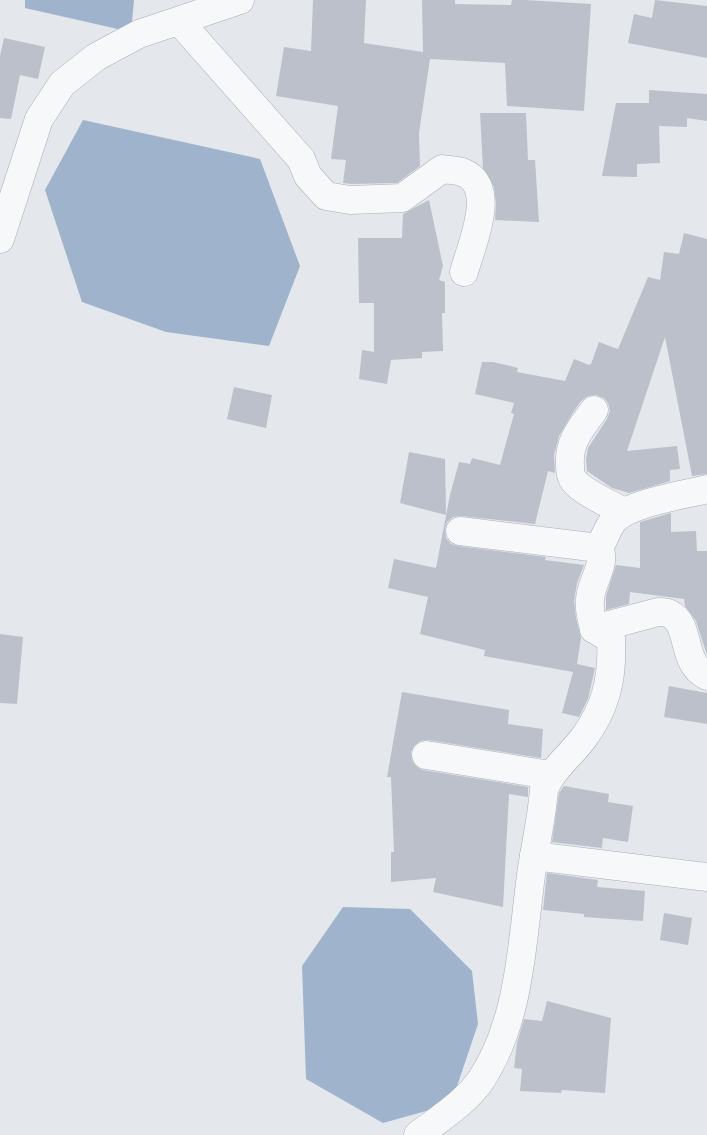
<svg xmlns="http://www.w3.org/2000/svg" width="707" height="1135" font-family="Inter,sans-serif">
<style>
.water{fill:#9fb4cc}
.building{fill:#bbc0ca}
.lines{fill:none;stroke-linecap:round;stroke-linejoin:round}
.minor-casing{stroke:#a9aeb7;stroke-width:29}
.minor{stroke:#f7f8fa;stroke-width:28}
</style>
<rect width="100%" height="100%" fill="#e4e7ec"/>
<!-- water -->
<g class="water">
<path d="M 25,0 L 134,0 L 131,32 L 25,8 Z"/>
<path d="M 83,120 L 260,159 L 300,266 L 269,346 L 166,332 L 82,302 L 45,190 Z"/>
<path d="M 343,907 L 410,909 L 472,971 L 478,1024 L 451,1104 L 383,1123 L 306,1079 L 302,966 Z"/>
</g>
<!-- building -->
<g class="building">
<path d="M 313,0 L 366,0 L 364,43 L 423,52 L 422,0 L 455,0 L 455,4 L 511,5 L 512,0 L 525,0 L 591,4 L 584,111 L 507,106 L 505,63 L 430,59 L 419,133 L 420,166 L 397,183 L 351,184 L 343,183 L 346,160 L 331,159 L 338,106 L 276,96 L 284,47 L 311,51 Z"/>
<path d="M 655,0 L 707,6 L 707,58 L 628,43 L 634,14 L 652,18 Z"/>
<path d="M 4,38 L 45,47 L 38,79 L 20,75 L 11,119 L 0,118 L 0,56 Z"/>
<path d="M 649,90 L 707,94 L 707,121 L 687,118 L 687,127 L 659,126 L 660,163 L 637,164 L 637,177 L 602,176 L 616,103 L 649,103 Z"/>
<path d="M 480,113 L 526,113 L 528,160 L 535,160 L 539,222 L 495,220 L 496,204 L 494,187 L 483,168 Z"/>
<path d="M 429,200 L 443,266 L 439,280 L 445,282 L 445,313 L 442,313 L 443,351 L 422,352 L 422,358 L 391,360 L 387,384 L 359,379 L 362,350 L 374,352 L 374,303 L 359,303 L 358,238 L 402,238 L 403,214 Z"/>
<path d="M 684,233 L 707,239 L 707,474 L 692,476 L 665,337 L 627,451 L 677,446 L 680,469 L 670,470 L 670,481 L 629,493 L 612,488 L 587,471 L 586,459 L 588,448 L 607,419 L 610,411 L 608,403 L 604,398 L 596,395 L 588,396 L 581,401 L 572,414 L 559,436 L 554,455 L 555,473 L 548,471 L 535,524 L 461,516 L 453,517 L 447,522 L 445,529 L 446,538 L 451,544 L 458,546 L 546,557 L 545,560 L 584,565 L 577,583 L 574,601 L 576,618 L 581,638 L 577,664 L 595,668 L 588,699 L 579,717 L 562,713 L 573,672 L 484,656 L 485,650 L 420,634 L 428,597 L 388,588 L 394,559 L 436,568 L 450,495 L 459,462 L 470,464 L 472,458 L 500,465 L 514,414 L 511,413 L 514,403 L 475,394 L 482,362 L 493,362 L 518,368 L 517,372 L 565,381 L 574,359 L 589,365 L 591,364 L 599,342 L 618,349 L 648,277 L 660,280 L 664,252 L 679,254 Z"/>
<path d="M 234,387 L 272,395 L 266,428 L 227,419 Z"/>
<path d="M 409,452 L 445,459 L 446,515 L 400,503 Z"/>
<path d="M 671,513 L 671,532 L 696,531 L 697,551 L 707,551 L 707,655 L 696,621 L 685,606 L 684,599 L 630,592 L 629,604 L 606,610 L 606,596 L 616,565 L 640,568 L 640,522 Z"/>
<path d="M 0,634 L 23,637 L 17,704 L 0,703 Z"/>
<path d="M 669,686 L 707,693 L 707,724 L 664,717 Z"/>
<path d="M 402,692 L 509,710 L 508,724 L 543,729 L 541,758 L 428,740 L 420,741 L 414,746 L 411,752 L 412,761 L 417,767 L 423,770 L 528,787 L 528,797 L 509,794 L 503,907 L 433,892 L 436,878 L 391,882 L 391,852 L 394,852 L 391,777 L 387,777 Z"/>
<path d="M 564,786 L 609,794 L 608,802 L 633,806 L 628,842 L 603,838 L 602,848 L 552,842 L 559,793 Z"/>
<path d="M 547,873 L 598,880 L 597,887 L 645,891 L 643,921 L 584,917 L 584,914 L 543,910 Z"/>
<path d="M 664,913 L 692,918 L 688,945 L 660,940 Z"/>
<path d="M 547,1001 L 611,1018 L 605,1093 L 562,1090 L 561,1093 L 520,1091 L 522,1069 L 514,1068 L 517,1043 L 524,1019 L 542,1021 Z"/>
</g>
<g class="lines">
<!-- minor casing -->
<g class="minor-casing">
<g id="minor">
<path d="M 179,21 L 301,159 L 308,176 L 326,196 L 350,200 L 402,198 L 442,169 C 448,170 456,170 462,172 C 499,185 471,246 464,272"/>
<path d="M 0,239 L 39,119 L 62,84 L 96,57 L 139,34 L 240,0"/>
<path d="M 594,410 C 581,428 568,442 570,466 C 570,470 571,477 574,481 C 584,493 610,504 624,512"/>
<path d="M 460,531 L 599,548"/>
<path d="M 594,629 L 658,612 C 662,612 667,612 670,614 C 692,625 680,663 707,676"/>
<path d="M 426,755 L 550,775"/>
<path d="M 534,856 L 707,877"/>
<path d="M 418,1135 C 439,1119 466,1102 481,1080 C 520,1021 522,943 531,875 C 535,846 542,818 544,789 C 554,767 568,758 582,740 C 606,709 613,678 611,639 L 594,629 C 591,616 588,606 591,593 C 594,578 606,563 599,548 C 604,539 608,527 614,520 C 630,503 683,495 707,489"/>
</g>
</g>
<!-- minor -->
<use href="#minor" class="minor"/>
</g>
</svg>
